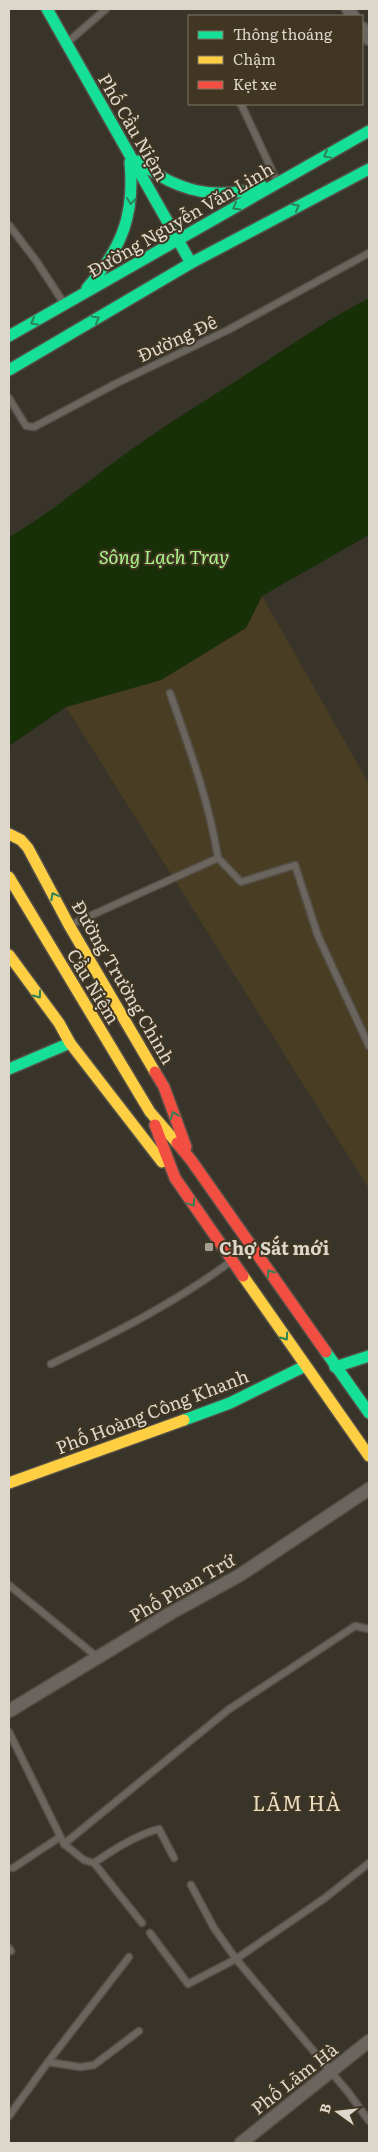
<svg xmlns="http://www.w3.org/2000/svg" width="378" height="2152" font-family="Literata,serif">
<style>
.built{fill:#493d24}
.water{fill:#173007}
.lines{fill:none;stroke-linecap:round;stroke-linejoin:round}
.lane-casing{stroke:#555047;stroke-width:9}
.street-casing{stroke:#555047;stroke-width:15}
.fast-casing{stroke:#555047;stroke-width:14}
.slow-casing{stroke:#555047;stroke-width:14}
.jam-casing{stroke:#555047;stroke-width:14}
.lane{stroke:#6a665f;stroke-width:6}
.street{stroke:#6a665f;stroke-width:12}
.fast{stroke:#16e098;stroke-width:11}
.slow{stroke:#ffcf43;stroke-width:11}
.jam{stroke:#f24e42;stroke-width:11}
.oneway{stroke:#2d8257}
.poi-dot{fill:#a49e92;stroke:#403622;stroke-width:2}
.labels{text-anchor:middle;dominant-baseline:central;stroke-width:4;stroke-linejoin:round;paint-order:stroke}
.street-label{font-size:18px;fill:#ddd7cb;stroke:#403622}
.poi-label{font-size:18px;font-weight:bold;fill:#ddd7cb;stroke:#403622;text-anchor:start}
.water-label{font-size:19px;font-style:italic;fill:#aaf389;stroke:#403622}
.quarter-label{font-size:20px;letter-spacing:1px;fill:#e8dcc3;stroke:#403622}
</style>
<rect width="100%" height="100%" fill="#393429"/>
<!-- built -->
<path class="built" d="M 262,596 L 369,784 L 369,1189 L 66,707 L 161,680 L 246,628 Z"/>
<!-- water -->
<path class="water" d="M 369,298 L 369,535 L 262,596 L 246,628 L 161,680 L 66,707 L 9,746 L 9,537 C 53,512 91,478 132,449 C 170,422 211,397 250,372 C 288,347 328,319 369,298 Z"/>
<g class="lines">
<!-- lane casing -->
<g class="lane-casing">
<g id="lane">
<path d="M 69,41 L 106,9"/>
<path d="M 241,104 L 276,179"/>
<path d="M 9,225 L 37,262 L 63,302"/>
<path d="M 9,398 L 26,426 L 34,427 L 117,383 L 228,330 L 369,253"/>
<path d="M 170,693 C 189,747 209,801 218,858"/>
<path d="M 70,925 L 218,858 L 241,882 L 295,865 L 318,936 L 369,1046"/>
<path d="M 51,1364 C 113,1334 175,1303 230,1262"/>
<path d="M 9,1585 L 97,1657"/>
<path d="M 9,1732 L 64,1844 L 84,1860 L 94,1863 L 142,1923"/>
<path d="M 64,1844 L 228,1710 L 355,1626 L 369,1629"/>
<path d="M 94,1863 C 114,1849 136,1835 159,1829 L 174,1858"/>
<path d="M 13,1868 L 60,1837"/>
<path d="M 191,1885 L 214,1928 L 236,1959 L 348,2092 L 369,2121"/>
<path d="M 150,1933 L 188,1984 L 236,1959 L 325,1898 L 369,1863"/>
<path d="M 9,1948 L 11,1951"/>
<path d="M 48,2062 L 80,2067 L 94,2065 L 139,2031"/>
<path d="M 9,2116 L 48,2062 L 129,1957"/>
</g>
</g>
<!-- street casing -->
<g class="street-casing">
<g id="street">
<path d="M 348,9 L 353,16"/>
<path d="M 362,28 L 369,39"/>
<path d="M 9,1711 L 171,1613 L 240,1575 L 369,1489"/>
<path d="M 241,2143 L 369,2041"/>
</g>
</g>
<!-- fast casing -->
<g class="fast-casing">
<g id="fast">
<path d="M 47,9 L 191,263"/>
<path d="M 138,161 C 176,191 216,202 262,186"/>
<path d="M 87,288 C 122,248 135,215 130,162"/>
<path d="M 9,336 L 369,131"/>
<path d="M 9,370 L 191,263 L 369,169"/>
<path d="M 9,1069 L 70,1043"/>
<path d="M 326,1352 L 369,1413"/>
<path d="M 335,1367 L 369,1356"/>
<path d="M 184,1420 L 230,1403 L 305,1366"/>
</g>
</g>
<!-- slow casing -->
<g class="slow-casing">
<g id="slow">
<path d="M 9,834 L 21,840 L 28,848 L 69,925 L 155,1072"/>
<path d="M 9,877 L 150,1112 L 177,1143"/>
<path d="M 9,955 L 59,1023 L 70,1043 L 162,1162"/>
<path d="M 243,1276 L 369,1456"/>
<path d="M 9,1483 L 184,1420"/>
</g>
</g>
<!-- jam casing -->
<g class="jam-casing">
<g id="jam">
<path d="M 155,1072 L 164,1087 L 186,1147"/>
<path d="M 155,1125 L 175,1178 L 243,1276"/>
<path d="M 177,1143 L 191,1160 L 326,1352"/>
</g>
</g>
<!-- lane -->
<use href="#lane" class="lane"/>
<!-- street -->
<use href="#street" class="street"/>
<!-- fast -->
<use href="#fast" class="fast"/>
<!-- slow -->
<use href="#slow" class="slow"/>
<!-- jam -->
<use href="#jam" class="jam"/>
</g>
<!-- one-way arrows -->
<defs><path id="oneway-chevron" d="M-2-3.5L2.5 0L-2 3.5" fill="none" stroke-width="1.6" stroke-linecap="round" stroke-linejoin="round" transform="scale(1.25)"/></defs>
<g class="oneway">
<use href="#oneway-chevron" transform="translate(327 155) rotate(151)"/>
<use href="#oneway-chevron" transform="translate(131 201) rotate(97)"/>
<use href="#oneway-chevron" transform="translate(236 207) rotate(150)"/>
<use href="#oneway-chevron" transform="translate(296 207) rotate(-28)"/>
<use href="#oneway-chevron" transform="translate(96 319) rotate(-30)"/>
<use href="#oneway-chevron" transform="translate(34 322) rotate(151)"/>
<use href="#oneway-chevron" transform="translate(54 896) rotate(-118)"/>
<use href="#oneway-chevron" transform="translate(38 995) rotate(54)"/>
<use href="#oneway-chevron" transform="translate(174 1115) rotate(-111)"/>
<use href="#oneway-chevron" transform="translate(192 1203) rotate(56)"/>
<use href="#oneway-chevron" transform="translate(270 1273) rotate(-125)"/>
<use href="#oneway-chevron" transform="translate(285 1337) rotate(55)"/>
</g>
<!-- markers -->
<rect class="poi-dot" x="204" y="1242" width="10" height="10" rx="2.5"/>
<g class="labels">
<!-- street labels -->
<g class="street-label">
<text transform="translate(134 127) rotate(60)">Phố Cầu Niệm</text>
<text transform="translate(180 219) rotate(-30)">Đường Nguyễn Văn Linh</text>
<text transform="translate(177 338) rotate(-25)">Đường Đê</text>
<text transform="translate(124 982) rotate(60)">Đường Trường Chinh</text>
<text transform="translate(94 986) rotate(59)">Cầu Niệm</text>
<text transform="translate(152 1411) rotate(-21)">Phố Hoàng Công Khanh</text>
<text transform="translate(182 1587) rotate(-30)">Phố Phan Trứ</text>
<text transform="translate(294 2078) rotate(-38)">Phố Lãm Hà</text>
</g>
<!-- poi labels -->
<g class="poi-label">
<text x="219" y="1247">Chợ Sắt mới</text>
</g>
<!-- water labels -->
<g class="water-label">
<text x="164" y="556">Sông Lạch Tray</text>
</g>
<!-- quarter labels -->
<g class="quarter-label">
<text x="297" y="1802">LÃM HÀ</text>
</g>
</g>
<!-- border -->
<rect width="378" height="2152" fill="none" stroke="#ddd7cb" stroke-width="20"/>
<!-- legend -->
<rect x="188" y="15" width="175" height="90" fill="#403622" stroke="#7f7666"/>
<rect x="198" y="31" width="25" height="8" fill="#16e098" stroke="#7f7666"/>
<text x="233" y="40" font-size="15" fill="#ddd7cb">Thông thoáng</text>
<rect x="198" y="56" width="25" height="8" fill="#ffcf43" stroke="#7f7666"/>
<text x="233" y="65" font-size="15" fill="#ddd7cb">Chậm</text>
<rect x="198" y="81" width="25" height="8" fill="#f24e42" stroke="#7f7666"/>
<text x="233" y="90" font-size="15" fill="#ddd7cb">Kẹt xe</text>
<!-- north arrow -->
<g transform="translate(338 2112) rotate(285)" stroke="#403622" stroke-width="4" paint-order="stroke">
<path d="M0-4L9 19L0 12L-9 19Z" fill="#ddd7cb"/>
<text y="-8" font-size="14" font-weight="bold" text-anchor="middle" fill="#ddd7cb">B</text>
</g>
</svg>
